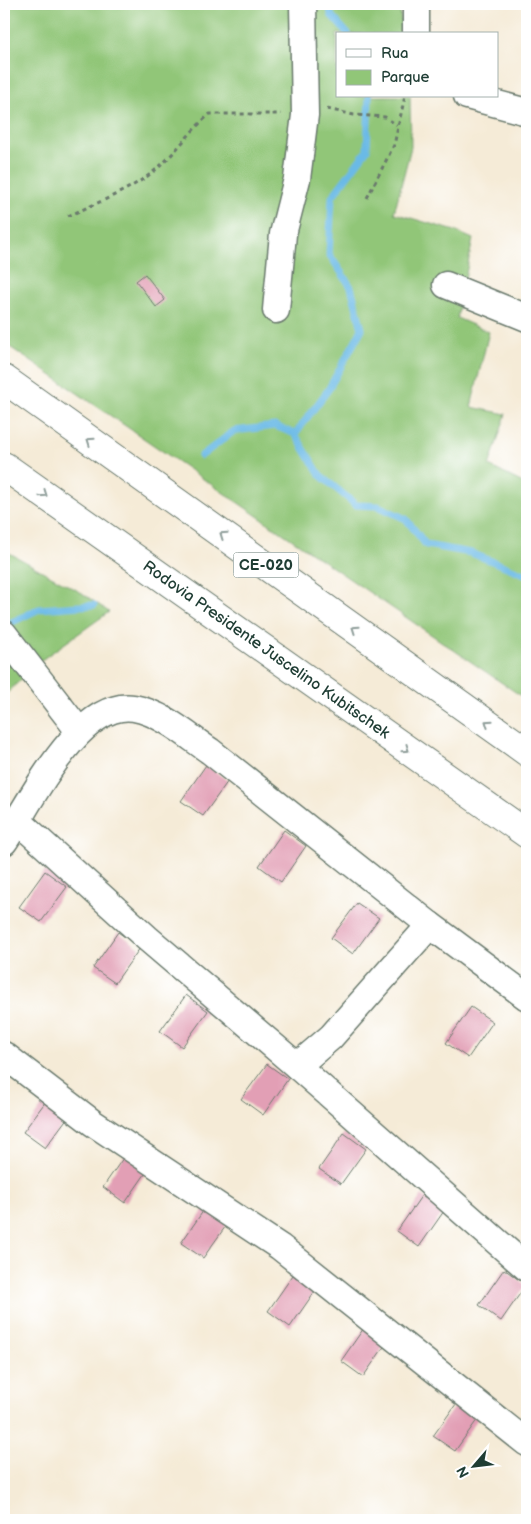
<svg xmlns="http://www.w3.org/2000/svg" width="531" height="1524" font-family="'Balsamiq Sans',sans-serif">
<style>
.green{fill:#91c678;stroke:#588256}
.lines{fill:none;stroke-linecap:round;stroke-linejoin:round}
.stream{stroke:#6bbae6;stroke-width:7}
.building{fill:#e29fb5}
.street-casing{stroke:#6a7a6d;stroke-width:29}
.highway-casing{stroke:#6a7a6d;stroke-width:30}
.path{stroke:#6a7a6d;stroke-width:3;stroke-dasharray:4 4;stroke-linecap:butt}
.street{stroke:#fff;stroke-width:26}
.highway{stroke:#fff;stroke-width:28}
.oneway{stroke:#8f9e9a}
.labels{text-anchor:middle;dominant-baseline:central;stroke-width:4.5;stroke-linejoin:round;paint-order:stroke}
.shield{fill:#fff;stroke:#627771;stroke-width:1}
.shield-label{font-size:15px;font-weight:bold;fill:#1f3d34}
.street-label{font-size:16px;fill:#1f3d34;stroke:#fff}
</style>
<rect width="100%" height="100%" fill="#fff"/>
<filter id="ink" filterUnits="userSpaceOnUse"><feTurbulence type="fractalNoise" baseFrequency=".02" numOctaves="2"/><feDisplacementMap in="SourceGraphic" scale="10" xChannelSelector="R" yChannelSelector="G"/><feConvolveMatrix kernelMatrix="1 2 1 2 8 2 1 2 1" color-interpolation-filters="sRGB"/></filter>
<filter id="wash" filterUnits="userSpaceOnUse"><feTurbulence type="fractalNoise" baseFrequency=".0096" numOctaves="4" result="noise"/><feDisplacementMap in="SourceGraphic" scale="20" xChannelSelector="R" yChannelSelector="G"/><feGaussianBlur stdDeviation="1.12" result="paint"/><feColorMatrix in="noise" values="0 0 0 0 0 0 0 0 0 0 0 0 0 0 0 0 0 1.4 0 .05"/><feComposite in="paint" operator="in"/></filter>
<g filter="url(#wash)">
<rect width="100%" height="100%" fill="#f5ebd7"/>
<!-- green -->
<g class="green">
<path d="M 4,4 L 399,4 L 403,34 L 337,34 L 337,96 L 410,96 L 411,147 L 394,213 L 455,231 L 473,239 L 457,318 L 489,332 L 471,407 L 506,414 L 489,466 L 527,485 L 527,700 L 4,343 Z"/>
<path d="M 4,550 L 82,593 L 109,612 L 40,661 L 4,696 Z"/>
</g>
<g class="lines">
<!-- stream -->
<g class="stream">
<path d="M 330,4 L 331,15 L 348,34"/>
<path d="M 295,434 L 328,390 L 362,329 L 351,287 L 329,254 L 332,197 L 367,150 L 369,96"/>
<path d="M 201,456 L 234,431 L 275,426 L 295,434 L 320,475 L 356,505 L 378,506 L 406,519 L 426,545 L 471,553 L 527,575"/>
<path d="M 4,626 L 39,609 L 94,605"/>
</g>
</g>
<g id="blocks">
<!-- building -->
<g class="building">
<path d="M 145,274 L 165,300 L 156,307 L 136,281 Z"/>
<path d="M 206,765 L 228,781 L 203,816 L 181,801 Z"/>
<path d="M 284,830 L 306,846 L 281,882 L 259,866 Z"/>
<path d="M 45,871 L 67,887 L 41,922 L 19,907 Z"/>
<path d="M 357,903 L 379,918 L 353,954 L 331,938 Z"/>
<path d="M 118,932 L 140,948 L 115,983 L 93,968 Z"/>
<path d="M 186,995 L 208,1011 L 182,1047 L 160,1031 Z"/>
<path d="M 471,1007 L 493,1022 L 468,1058 L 446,1043 Z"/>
<path d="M 267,1064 L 288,1079 L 263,1115 L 241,1099 Z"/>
<path d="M 49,1097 L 71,1113 L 45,1148 L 23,1132 Z"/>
<path d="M 344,1133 L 366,1149 L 341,1184 L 319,1169 Z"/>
<path d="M 128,1151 L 150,1167 L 125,1203 L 103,1187 Z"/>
<path d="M 422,1195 L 444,1211 L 419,1247 L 397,1231 Z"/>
<path d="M 206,1207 L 228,1223 L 203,1258 L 181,1243 Z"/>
<path d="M 504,1269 L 526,1285 L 501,1321 L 479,1305 Z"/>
<path d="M 293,1275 L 315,1291 L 290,1327 L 268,1311 Z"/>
<path d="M 366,1325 L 388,1341 L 363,1377 L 341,1361 Z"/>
<path d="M 459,1400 L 480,1416 L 455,1451 L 433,1436 Z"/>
</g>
</g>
</g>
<g filter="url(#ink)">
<use href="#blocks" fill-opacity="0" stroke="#6a7a6d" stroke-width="1"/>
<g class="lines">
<!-- street casing -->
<g class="street-casing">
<g id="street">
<path d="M 416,34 L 416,4"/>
<path d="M 467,96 L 527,112"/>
<path d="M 446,285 L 527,318"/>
<path d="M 276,310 L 283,234 L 297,179 L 305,115 L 303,4"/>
<path d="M 4,634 L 79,731"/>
<path d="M 18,821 L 147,938 L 297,1066 L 527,1268"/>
<path d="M 4,842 C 30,804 79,699 134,708 C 162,713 188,736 210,751 L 430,925 L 527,997"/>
<path d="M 4,1055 L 93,1123 L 280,1247 L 527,1443"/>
<path d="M 297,1066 L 331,1037 L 430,925"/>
</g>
</g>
<!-- highway casing -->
<g class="highway-casing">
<g id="highway">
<path d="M 4,379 L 527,752"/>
<path d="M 4,466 L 527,834"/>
</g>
</g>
<!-- path -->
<g class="path">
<path d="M 327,109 L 354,115 L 385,117 L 397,125"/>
<path d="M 367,198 L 394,145 L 405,96"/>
<path d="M 68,216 C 99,202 134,189 159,167 C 177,151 191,130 210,114 L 281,114"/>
</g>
<!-- street -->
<use href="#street" class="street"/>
<!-- highway -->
<use href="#highway" class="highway"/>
</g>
<!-- one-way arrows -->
<defs><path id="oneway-chevron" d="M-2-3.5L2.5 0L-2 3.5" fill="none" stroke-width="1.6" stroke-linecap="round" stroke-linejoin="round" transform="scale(1.25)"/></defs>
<g class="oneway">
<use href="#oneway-chevron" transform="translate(90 441) rotate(-145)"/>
<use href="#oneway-chevron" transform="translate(44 494) rotate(35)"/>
<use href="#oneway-chevron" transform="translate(223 535) rotate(-145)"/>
<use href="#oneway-chevron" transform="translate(355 629) rotate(-145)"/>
<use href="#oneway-chevron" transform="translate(488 723) rotate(-145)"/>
<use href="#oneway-chevron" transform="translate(406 749) rotate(35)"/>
</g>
</g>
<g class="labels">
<!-- shield labels -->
<rect class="shield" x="233.5" y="552.5" width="65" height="25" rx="4"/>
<g class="shield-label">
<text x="266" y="565">CE-020</text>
</g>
<!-- street labels -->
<g class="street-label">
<text transform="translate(266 650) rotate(35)">Rodovia Presidente Juscelino Kubitschek</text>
</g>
</g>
<!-- margin -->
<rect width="531" height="1524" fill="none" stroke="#fff" stroke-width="20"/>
<!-- legend -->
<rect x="336" y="32" width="162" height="65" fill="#ffffff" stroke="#a5b1ae"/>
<rect x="346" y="49" width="25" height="8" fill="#ffffff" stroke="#a5b1ae"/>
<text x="381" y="58" font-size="15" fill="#1f3d34">Rua</text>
<rect x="346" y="70" width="25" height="15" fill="#91c678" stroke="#a5b1ae"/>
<text x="381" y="82" font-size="15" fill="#1f3d34">Parque</text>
<!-- north arrow -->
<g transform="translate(474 1466) rotate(242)" stroke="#ffffff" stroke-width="4" paint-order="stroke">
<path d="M0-4L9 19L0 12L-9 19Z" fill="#1f3d34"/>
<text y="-8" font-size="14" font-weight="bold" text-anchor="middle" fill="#1f3d34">N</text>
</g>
</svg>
